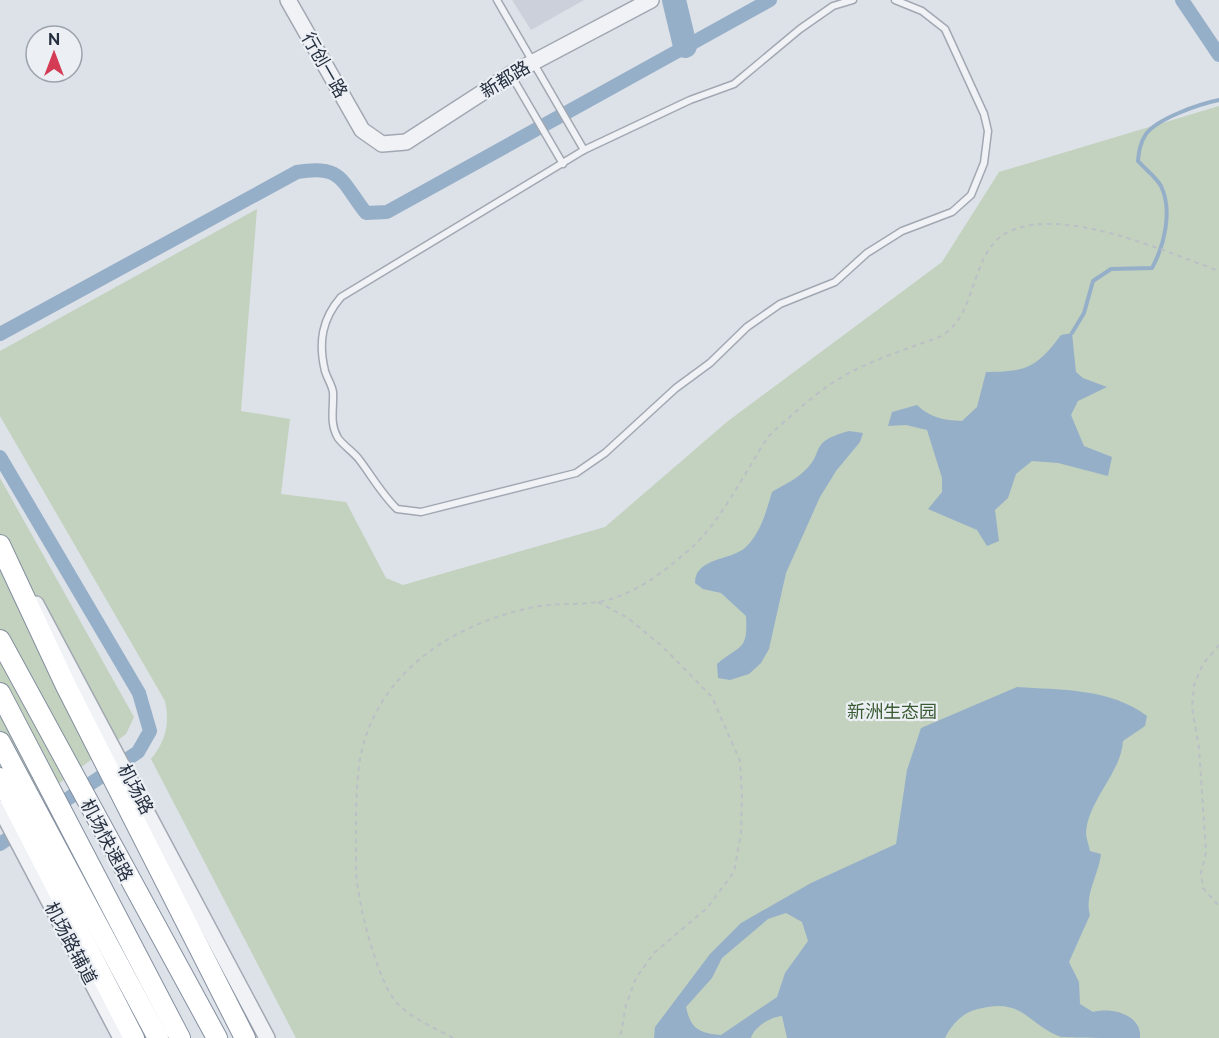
<svg xmlns="http://www.w3.org/2000/svg" width="1219" height="1038" font-family="Raleway,'Noto Sans SC',sans-serif">
<style>
.built{fill:#cbd0da}
.green{fill:#c3d2be}
.water{fill:#96afc9;fill-rule:evenodd}
.lines{fill:none;stroke-linecap:round;stroke-linejoin:round}
.stream{stroke:#96afc9;stroke-width:4}
.canal{stroke:#96afc9;stroke-width:14}
.river{stroke:#96afc9;stroke-width:24}
.service-casing{stroke:#a2a8b2;stroke-width:9}
.tertiary-casing{stroke:#a2a8b2;stroke-width:18}
.trunk-casing{stroke:#848f9f;stroke-width:22}
.path{stroke:#bbbfc6;stroke-width:2;stroke-dasharray:4.5 4.5;stroke-linecap:butt}
.service{stroke:#f0f2f6;stroke-width:6}
.tertiary{stroke:#f0f2f6;stroke-width:15}
.trunk{stroke:#fff;stroke-width:20}
.labels{text-anchor:middle;dominant-baseline:central;stroke-width:4.5;stroke-linejoin:round;paint-order:stroke}
.street-label{font-size:18px;fill:#262f3f;stroke:#ecf0f5}
.park-label{font-size:18px;fill:#3b5b33;stroke:#ecf0f5}
</style>
<rect width="100%" height="100%" fill="#dde1e8"/>
<!-- built -->
<path class="built" d="M 512,0 L 584,0 L 531,30 Z"/>
<!-- green -->
<g class="green">
<path d="M 1219,106 L 1219,1038 L 296,1038 L 151,759 C 166,741 170,723 165,701 L 0,416 L 0,351 L 257,209 L 241,411 L 290,419 L 281,494 L 346,502 L 386,578 L 403,585 L 605,527 L 728,421 L 942,262 L 999,172 Z"/>
<path d="M 0,478 L 134,717 L 126,734 L 0,827 Z"/>
</g>
<!-- water -->
<g class="water">
<path d="M 1072,333 L 1076,372 L 1083,378 L 1107,387 L 1078,401 L 1071,415 L 1084,446 L 1112,457 L 1108,476 L 1058,463 L 1032,461 L 1016,474 L 1008,498 L 995,510 L 999,541 L 987,546 L 977,530 L 928,509 L 942,492 L 942,478 L 927,430 L 906,425 L 888,426 L 892,412 L 917,405 C 931,418 943,420 962,421 L 977,407 L 986,372 C 1027,372 1037,367 1061,335 Z"/>
<path d="M 849,431 L 863,433 L 860,442 L 836,471 L 820,497 L 786,573 L 769,649 L 761,663 L 749,674 L 730,680 L 718,678 L 717,664 C 741,644 748,651 746,616 L 721,593 L 703,589 L 695,583 C 695,557 731,561 746,547 C 761,532 766,512 772,492 C 781,486 793,481 801,474 C 828,452 805,443 849,431 Z"/>
<path d="M 1017,687 C 1061,690 1110,688 1147,716 L 1145,726 L 1123,741 C 1121,773 1089,799 1086,832 C 1086,838 1089,845 1090,851 L 1101,854 C 1099,874 1084,895 1090,915 L 1069,962 L 1079,982 L 1080,1004 L 1093,1012 C 1111,1007 1142,1014 1140,1038 C 1123,1038 1074,1038 1061,1037 C 1026,1024 1024,997 978,1009 C 962,1013 952,1024 945,1038 L 787,1038 L 782,1016 C 771,1017 755,1026 751,1038 L 654,1038 L 655,1027 L 710,954 L 741,923 L 811,883 L 896,844 L 907,770 L 921,728 ZM 786,913 L 802,922 L 808,941 L 785,973 L 777,997 L 721,1035 C 700,1033 691,1030 686,1007 L 712,978 L 722,958 L 768,919 Z"/>
</g>
<g class="lines">
<!-- stream -->
<path class="stream" d="M 1072,333 L 1084,313 L 1093,281 L 1111,269 L 1152,268 C 1164,246 1173,211 1161,186 C 1156,177 1145,169 1138,161 C 1139,151 1140,143 1146,134 C 1158,118 1200,104 1219,100"/>
<!-- canal -->
<g class="canal">
<path d="M 1182,0 L 1219,55"/>
<path d="M 0,334 L 297,172 C 342,164 341,181 366,213 L 387,212 L 770,0"/>
<path d="M 0,457 L 139,693 L 150,731 L 138,752 L 0,844"/>
</g>
<!-- river -->
<path class="river" d="M 674,0 L 685,46"/>
<!-- service casing -->
<g class="service-casing">
<g id="service">
<path d="M 497,0 L 584,150"/>
<path d="M 853,0 L 833,6 L 800,29 L 734,84 L 690,100 L 584,150 L 341,297 C 322,319 318,342 325,371 C 327,378 332,385 333,392 C 334,408 329,423 338,438 C 343,445 352,451 358,458 C 372,476 380,492 397,509 L 421,512 L 576,473 L 605,453 L 676,388 L 710,363 L 747,327 L 780,304 L 835,282 L 867,253 L 902,231 L 952,212 L 971,195 L 984,163 L 988,131 L 984,114 L 945,29 L 922,11 L 895,0"/>
<path d="M 511,75 L 563,164"/>
</g>
</g>
<!-- tertiary casing -->
<g class="tertiary-casing">
<g id="tertiary">
<path d="M 288,0 L 362,130 L 382,144 L 406,142 L 511,74 L 651,0"/>
<path d="M 36,604 L 267,1038"/>
<path d="M 0,808 L 121,1038"/>
</g>
</g>
<!-- trunk casing -->
<g class="trunk-casing">
<g id="trunk">
<path d="M 0,545 L 66,686 L 245,1038"/>
<path d="M 0,640 L 217,1038"/>
<path d="M 0,693 L 180,1038"/>
<path d="M 0,742 L 158,1038"/>
<path d="M 0,778 L 134,1038"/>
</g>
</g>
<!-- path -->
<g class="path">
<path d="M 598,602 L 628,618 L 663,647 L 712,697 L 740,761 L 742,795 L 741,833 L 734,872 L 707,908 L 654,953 L 636,978 L 626,1005 L 620,1038"/>
<path d="M 1219,645 L 1203,664 L 1194,685 L 1192,708 L 1199,748 L 1206,852 L 1201,873 L 1203,888 L 1219,906"/>
<path d="M 453,1038 C 435,1028 413,1019 398,1004 C 377,983 357,900 356,870 C 356,835 354,773 364,742 C 387,665 460,622 534,607 C 555,603 577,605 598,602 C 633,596 664,572 690,549 C 716,526 734,492 752,463 C 758,453 764,441 772,433 C 795,412 823,386 851,372 C 872,361 895,353 917,345 C 925,342 936,339 943,335 C 978,312 970,254 1006,233 C 1061,204 1166,252 1219,271"/>
</g>
<!-- service -->
<use href="#service" class="service"/>
<!-- tertiary -->
<use href="#tertiary" class="tertiary"/>
<!-- trunk -->
<use href="#trunk" class="trunk"/>
</g>
<g class="labels">
<!-- street labels -->
<g class="street-label">
<text transform="translate(325 65) rotate(60)">行创一路</text>
<text transform="translate(505 79) rotate(-31)">新都路</text>
<text transform="translate(136 789) rotate(62)">机场路</text>
<text transform="translate(107 840) rotate(62)">机场快速路</text>
<text transform="translate(71 943) rotate(62)">机场路辅道</text>
</g>
<!-- park labels -->
<g class="park-label">
<text x="892" y="711">新洲生态园</text>
</g>
</g>
<!-- north arrow -->
<g transform="translate(54 54)"><circle r="28" fill="#ecf0f5" stroke="#9da3ac" stroke-width="1.5"/>
<path d="M0-4.5L10 22L0 15L-10 22Z" fill="#d33c54"/>
<text y="-9" font-size="16" font-weight="bold" text-anchor="middle" fill="#262f3f">N</text>
</g>
</svg>
